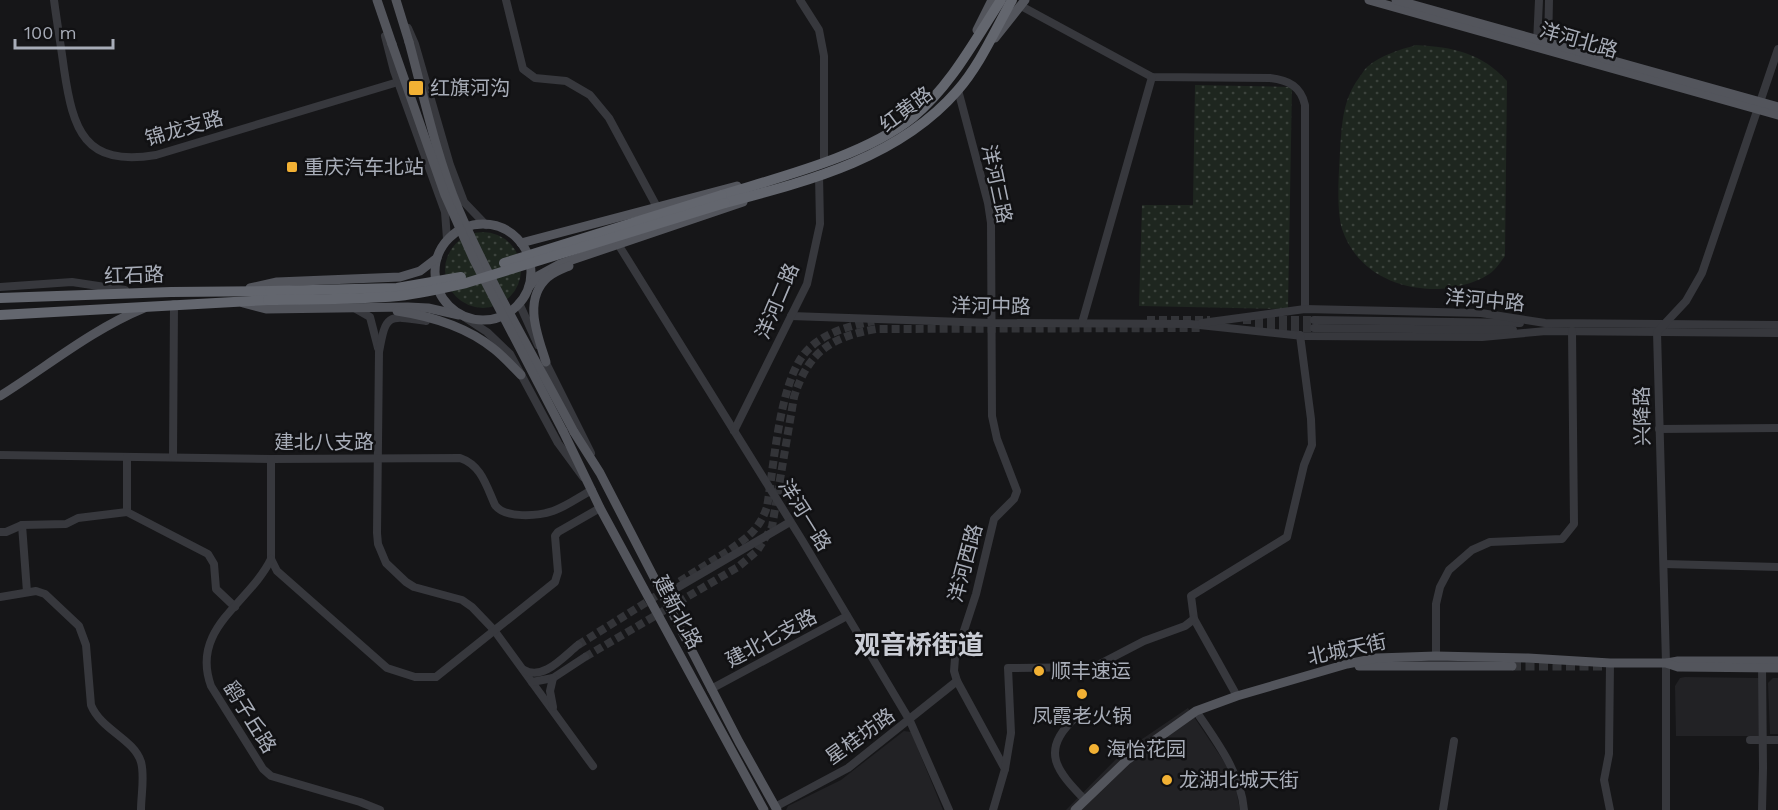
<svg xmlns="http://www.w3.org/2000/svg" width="1778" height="810" font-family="'Work Sans','Noto Sans SC',sans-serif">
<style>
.built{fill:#222225}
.grass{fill:url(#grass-dots)}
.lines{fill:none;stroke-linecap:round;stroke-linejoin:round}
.minor-tunnel{stroke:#333438;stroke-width:8;stroke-dasharray:8 4;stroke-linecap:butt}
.major-tunnel{stroke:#333438;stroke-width:9;stroke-dasharray:9 4.5;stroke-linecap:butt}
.minor{stroke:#37383d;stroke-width:8}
.major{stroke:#53555c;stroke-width:9}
.highway{stroke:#63666e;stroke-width:10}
.major-bridge{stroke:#53555c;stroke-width:9}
.highway-bridge{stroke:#63666e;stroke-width:10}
.poi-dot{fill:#f2b134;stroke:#111113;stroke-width:2}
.labels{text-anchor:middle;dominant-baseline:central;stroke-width:5;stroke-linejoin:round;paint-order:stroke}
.street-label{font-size:20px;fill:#a8adb8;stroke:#111113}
.poi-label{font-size:20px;fill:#a8adb8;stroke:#111113;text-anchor:start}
.district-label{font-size:26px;font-weight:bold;fill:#c9ccd4;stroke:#111113}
</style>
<defs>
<pattern id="grass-dots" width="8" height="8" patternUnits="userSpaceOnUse" patternTransform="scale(1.5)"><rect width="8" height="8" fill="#1e261f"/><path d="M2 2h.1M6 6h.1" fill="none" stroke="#3c433d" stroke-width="1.8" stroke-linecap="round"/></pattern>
</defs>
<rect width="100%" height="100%" fill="#161618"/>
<!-- built -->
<g class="built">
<path d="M 1685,677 L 1759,678 L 1759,736 L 1676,736 L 1675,686 L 1680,678 Z"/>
<path d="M 1773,678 L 1778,678 L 1778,734 L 1770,734 L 1768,683 Z"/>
<path d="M 1188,708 L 1225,763 L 1235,784 L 1240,810 L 1066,810 L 1123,752 Z"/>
<path d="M 904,731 L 911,732 L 943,810 L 786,810 L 788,806 L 841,780 Z"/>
</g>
<!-- grass -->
<g class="grass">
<path d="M 1416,45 C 1453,47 1482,53 1507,81 L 1505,256 C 1502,260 1498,266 1494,270 C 1482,282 1455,288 1439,289 C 1396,290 1356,271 1342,229 C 1336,208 1339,173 1340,151 C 1342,126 1342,104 1356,82 C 1360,77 1363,71 1367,67 C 1381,55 1399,50 1416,45 Z"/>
<path d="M 1195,85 L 1292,87 L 1288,309 L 1139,306 L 1142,205 L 1193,205 Z"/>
<circle cx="483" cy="270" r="38"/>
</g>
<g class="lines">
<!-- minor-tunnel -->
<g class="minor-tunnel">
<path d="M 1147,320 L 1210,320"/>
<path d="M 1243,320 L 1314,320"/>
<path d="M 1255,328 L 1314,328"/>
<path d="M 578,645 L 728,551 C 748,537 759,530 767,507 C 774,466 779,386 804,354 C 821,333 849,326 874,321"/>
<path d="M 585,657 L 738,567 L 757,551 L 772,527 L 794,397 C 808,352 831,337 876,329 L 1201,328"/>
</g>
<!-- major-tunnel -->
<path class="major-tunnel" d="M 1512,666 L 1602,666"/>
<!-- minor -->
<g class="minor">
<path d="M 54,0 C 57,23 61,46 64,69 C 73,130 84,167 156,155 L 398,82"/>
<path d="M 506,0 L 523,69 L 535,78 L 566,81 L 590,95 L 609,118 L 657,207"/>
<path d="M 800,0 L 819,30 L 824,56 L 824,162"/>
<path d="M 1021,6 L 1152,77 L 1270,78 C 1289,80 1301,87 1305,105 L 1305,309"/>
<path d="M 408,28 L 415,44 L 450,165 L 464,202 L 486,225"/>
<path d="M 385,36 L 394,71 L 445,212 L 447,239"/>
<path d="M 1537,43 L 1539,0"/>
<path d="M 1548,48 L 1549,0"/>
<path d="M 958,90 L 988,203 L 991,223 L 992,416 L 997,439 L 1017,491 L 1014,499 L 994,519 L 976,594 L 955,658 L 954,671 L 957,681 L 1005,769 L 993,810"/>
<path d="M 618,244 L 802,540 L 910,721 L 949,810"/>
<path d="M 0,287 L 72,282 L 125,290"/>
<path d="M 519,303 L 538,345"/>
<path d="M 356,309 L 370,317 L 378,348"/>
<path d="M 461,315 L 487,332 L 510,354 L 558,443 L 583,477"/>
<path d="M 791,316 L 992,323 L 1190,324 L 1303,336 L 1482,337 L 1546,331 L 1778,333"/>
<path d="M 1314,320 L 1520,323"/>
<path d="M 426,321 C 387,315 386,314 379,352 L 377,533 L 378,544 L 386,563 L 406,582 L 414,587 L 462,600 L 472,607 L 494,630 L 593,766"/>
<path d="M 1082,323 L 1152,77"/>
<path d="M 1202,323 L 1305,309 L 1481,313 L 1545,323 L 1778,325"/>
<path d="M 1314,328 L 1513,330"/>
<path d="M 544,359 L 591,453"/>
<path d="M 1659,429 L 1778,428"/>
<path d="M 734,431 L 807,284 L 820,224 L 819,175"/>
<path d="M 0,455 L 271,459 L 460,458 C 481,465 486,485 495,505 C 505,519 538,516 553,511 C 567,506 579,497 592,490"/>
<path d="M 127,457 L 127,512 L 208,554 L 214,564 L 216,589 L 235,607"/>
<path d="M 173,457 L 174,304"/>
<path d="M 271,459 L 271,559 L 277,571 L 387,668 L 415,677 L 436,677 L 555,582 L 558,572 L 555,536 L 558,532 L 600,508"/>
<path d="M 22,525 L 27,592"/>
<path d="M 0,532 L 6,532 L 22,525 L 66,524 L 78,518 L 127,512"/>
<path d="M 271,559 C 249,604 190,628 211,686 L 263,769 L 271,776 L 360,802 L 380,810"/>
<path d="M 1664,564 L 1778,567"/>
<path d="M 663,596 L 790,522"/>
<path d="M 0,597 L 36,591 L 45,594 L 79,626 L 86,645 L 91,705 C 101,730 134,739 141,762 C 145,776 141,795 141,810"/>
<path d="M 1436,656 L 1436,604 L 1440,587 L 1449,570 L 1472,550 L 1490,542 L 1562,539 L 1574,524 L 1572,331"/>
<path d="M 524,670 C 543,681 563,657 578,645"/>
<path d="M 532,682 L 553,678 L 585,657"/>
<path d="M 711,689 L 847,616"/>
<path d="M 1237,696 L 1194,619 L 1191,596 L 1287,537 L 1304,465 L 1312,445 L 1311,419 L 1300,335"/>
<path d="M 553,707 L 550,691 L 553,678"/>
<path d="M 1196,711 C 1216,741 1241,773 1244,810"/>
<path d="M 1075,718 C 1039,751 1057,771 1085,800"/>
<path d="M 1750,740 L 1778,740"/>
<path d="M 1005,769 L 1011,733 L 1008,668 L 1094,667 L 1144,641 L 1185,626 L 1194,619"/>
<path d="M 775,807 L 848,768 L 957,681"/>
<path d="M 1443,810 L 1454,741"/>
<path d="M 1610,810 L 1604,780 L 1609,754 L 1610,663"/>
<path d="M 1666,810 L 1666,663 L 1657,332 L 1686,301 L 1702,273 L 1778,49"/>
<path d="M 1762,810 L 1763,768 L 1762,665"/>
</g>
<!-- major -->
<g class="major">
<path d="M 377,0 L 392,44"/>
<path d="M 396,0 L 409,42"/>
<path d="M 1369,0 L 1778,115"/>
<path d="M 1396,0 L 1778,107"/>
<path d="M 977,30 L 992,0"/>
<path d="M 995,38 L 1025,0"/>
<circle cx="483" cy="272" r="48"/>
<path d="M 521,243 L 737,186"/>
<path d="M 529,287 L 538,276 L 560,264 L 743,202"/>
<path d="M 250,288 L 277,282 L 400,277 L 420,271 L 437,258"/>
<path d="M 243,303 L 266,309 L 408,307 L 428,308 L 459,315"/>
<path d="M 397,311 C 430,316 467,327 494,349 C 503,356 512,366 521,375"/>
<path d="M 546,362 C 538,336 522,300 548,277 C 554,272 562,269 569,266"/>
<path d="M 0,396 C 48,366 91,330 144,308"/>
<path d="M 563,431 L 600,508 L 764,810"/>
<path d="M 574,432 L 600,473 L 739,742 L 777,810"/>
<path d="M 1667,663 L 1678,661 L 1778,661"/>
<path d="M 1359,666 L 1512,666"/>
<path d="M 1075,810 L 1127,760 L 1196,711 L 1237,696 L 1347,664 L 1377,658 L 1436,656 L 1528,658 L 1610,663 L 1666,663 L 1678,667 L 1778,668"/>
</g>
<!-- highway -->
<g class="highway">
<path d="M 722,195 C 780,177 865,156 913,117 C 950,87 975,40 1001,0"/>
<path d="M 725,203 C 808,181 899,158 957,91 C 980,65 995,30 1012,0"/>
<path d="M 0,298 L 171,292 L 270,291"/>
<path d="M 0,315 L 268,300"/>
</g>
<!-- major-bridge -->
<g class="major-bridge">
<path d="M 409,42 C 424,97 436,155 458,208 C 491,285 535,358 574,432"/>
<path d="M 392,44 L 445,195 L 474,260 L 563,431"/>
</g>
<!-- highway-bridge -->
<g class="highway-bridge">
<path d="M 504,263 L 722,195"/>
<path d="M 270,291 L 397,288 L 461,277"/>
<path d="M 268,300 C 311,299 355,300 398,296 C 421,293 444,288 466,283 L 725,203"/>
</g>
</g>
<!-- markers -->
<g class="poi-dot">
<rect x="408" y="80" width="16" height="16" rx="3"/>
<rect x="286" y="161" width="12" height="12" rx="3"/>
<circle cx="1039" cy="671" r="6"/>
<circle cx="1082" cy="694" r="6"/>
<circle cx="1094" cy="749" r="6"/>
<circle cx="1167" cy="780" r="6"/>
</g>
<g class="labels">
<!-- street labels -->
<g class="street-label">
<text transform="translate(1579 40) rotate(16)">洋河北路</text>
<text transform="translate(906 109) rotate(-37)">红黄路</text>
<text transform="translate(184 128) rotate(-16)">锦龙支路</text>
<text transform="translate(997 184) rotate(78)">洋河三路</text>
<text transform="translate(134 275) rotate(-2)">红石路</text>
<text transform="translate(1485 300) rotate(5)">洋河中路</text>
<text transform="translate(777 301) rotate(-67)">洋河二路</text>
<text transform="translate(991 306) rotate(1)">洋河中路</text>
<text transform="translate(1642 416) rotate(-91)">兴降路</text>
<text x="324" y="442">建北八支路</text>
<text transform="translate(805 515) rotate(58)">洋河一路</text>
<text transform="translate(965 563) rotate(-75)">洋河西路</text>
<text transform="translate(678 612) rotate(62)">建新北路</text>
<text transform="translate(771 638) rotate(-28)">建北七支路</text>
<text transform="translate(1347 649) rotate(-12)">北城天街</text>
<text transform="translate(250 717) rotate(58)">鹞子丘路</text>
<text transform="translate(860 736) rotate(-36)">星桂坊路</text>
</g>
<!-- poi labels -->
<g class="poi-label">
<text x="430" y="88">红旗河沟</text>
<text x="304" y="167">重庆汽车北站</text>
<text x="1051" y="671">顺丰速运</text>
<text x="1082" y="716" text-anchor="middle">凤霞老火锅</text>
<text x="1106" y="749">海怡花园</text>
<text x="1179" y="780">龙湖北城天街</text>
</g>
<!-- district labels -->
<g class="district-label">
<text x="919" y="645">观音桥街道</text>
</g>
</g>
<!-- scale -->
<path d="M15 39v9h98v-9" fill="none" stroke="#a8adb8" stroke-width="3"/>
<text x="24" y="39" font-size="18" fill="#a8adb8" stroke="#111113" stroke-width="4.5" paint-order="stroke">100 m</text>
</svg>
